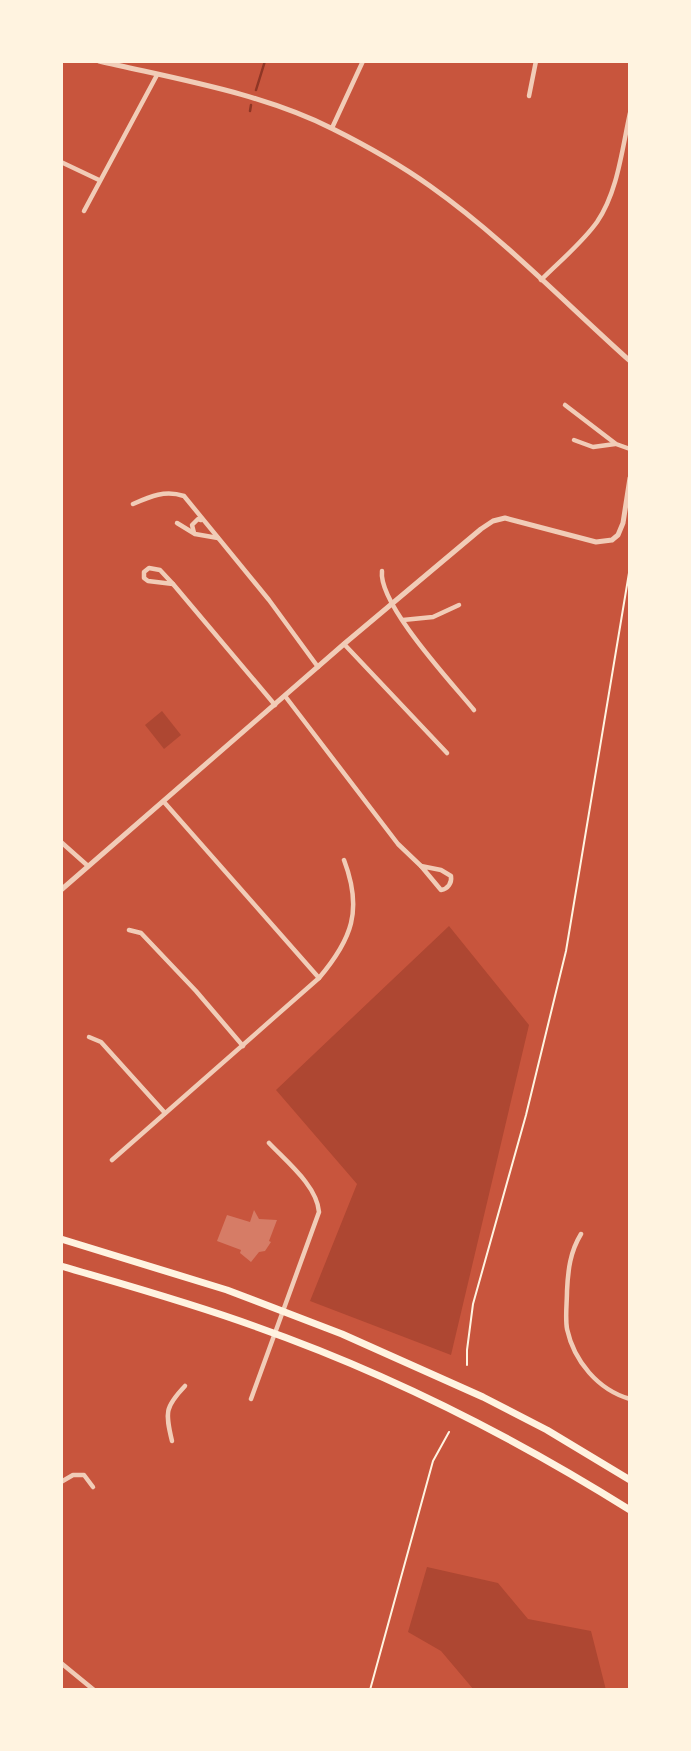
<svg xmlns="http://www.w3.org/2000/svg" width="691" height="1751" font-family="Lato,sans-serif">
<style>
.green{fill:#ae4732}
.lines{fill:none;stroke-linecap:round;stroke-linejoin:round}
.stream{stroke:#8f3625;stroke-width:2.5}
.building{fill:#d67c66}
.path{stroke:#fff3e0;stroke-width:2}
.minor{stroke:#f1ccb7;stroke-width:4.5}
.tertiary{stroke:#f1ccb7;stroke-width:5}
.primary{stroke:#fff3e0;stroke-width:7}
</style>
<rect width="100%" height="100%" fill="#c8553d"/>
<!-- green -->
<g class="green">
<path d="M 162,711 L 181,735 L 164,749 L 145,725 Z"/>
<path d="M 449,926 L 529,1025 L 451,1355 L 310,1301 L 357,1184 L 276,1090 Z"/>
<path d="M 427,1567 L 498,1583 L 528,1619 L 591,1631 L 606,1690 L 474,1690 L 441,1651 L 408,1632 Z"/>
</g>
<g class="lines">
<!-- stream -->
<g class="stream">
<path d="M 256,90 L 265,61"/>
<path d="M 250,111 L 251,105"/>
</g>
</g>
<!-- building -->
<path class="building" d="M 254,1210 L 259,1219 L 277,1220 L 269,1241 L 271,1242 L 265,1251 L 259,1252 L 251,1262 L 240,1253 L 241,1250 L 217,1241 L 227,1215 L 250,1222 Z"/>
<g class="lines">
<!-- path -->
<g class="path">
<path d="M 467,1365 L 467,1350 L 473,1304 L 526,1115 L 566,951 L 630,567"/>
<path d="M 370,1690 L 433,1461 L 449,1432"/>
</g>
<!-- minor -->
<g class="minor">
<path d="M 529,96 L 536,61"/>
<path d="M 332,128 L 363,61"/>
<path d="M 61,162 L 99,180"/>
<path d="M 84,211 L 157,75"/>
<path d="M 541,280 C 560,261 582,243 597,222 C 618,191 622,149 630,113"/>
<path d="M 565,405 L 616,444 L 630,449"/>
<path d="M 574,440 L 593,447 L 615,444"/>
<path d="M 133,504 C 151,496 165,490 184,496 L 269,600 L 318,667"/>
<path d="M 177,523 L 195,534 L 218,538"/>
<path d="M 194,533 L 192,525 L 198,519 L 201,520"/>
<path d="M 149,568 L 160,570 L 173,584 L 148,581 L 144,578 L 144,572 Z"/>
<path d="M 382,571 C 378,604 452,683 474,710"/>
<path d="M 173,584 L 275,705"/>
<path d="M 403,620 L 433,617 L 459,605"/>
<path d="M 344,644 L 447,753"/>
<path d="M 285,696 L 398,844 L 421,866"/>
<path d="M 164,802 L 319,978"/>
<path d="M 61,842 L 88,866"/>
<path d="M 421,866 L 441,870 L 451,876 C 452,883 448,889 441,890 Z"/>
<path d="M 129,930 L 141,933 L 196,991 L 243,1046"/>
<path d="M 89,1037 L 101,1042 L 165,1113"/>
<path d="M 112,1160 L 319,978 C 352,939 363,910 344,860"/>
<path d="M 581,1234 C 570,1252 568,1270 567,1291 C 567,1303 565,1317 567,1329 C 574,1361 598,1390 630,1399"/>
<path d="M 251,1399 L 319,1212 C 317,1186 287,1162 269,1143"/>
<path d="M 172,1441 C 165,1412 165,1407 185,1386"/>
<path d="M 61,1482 L 73,1475 L 84,1475 L 93,1487"/>
<path d="M 61,1663 L 94,1690"/>
</g>
<!-- tertiary -->
<g class="tertiary">
<path d="M 99,61 C 176,79 262,93 333,129 C 367,146 399,164 430,186 C 502,237 564,302 630,361"/>
<path d="M 61,890 L 344,644 L 481,529 L 493,521 L 505,518 L 596,542 L 612,540 L 618,535 L 623,523 L 630,478"/>
</g>
<!-- primary -->
<g class="primary">
<path d="M 61,1239 L 227,1290 L 342,1334 L 483,1397 L 547,1430 L 630,1480"/>
<path d="M 61,1266 C 126,1285 191,1303 254,1326 C 385,1372 512,1436 630,1510"/>
</g>
</g>
<!-- border -->
<rect width="691" height="1751" fill="none" stroke="#fff3e0" stroke-width="126"/>
</svg>
